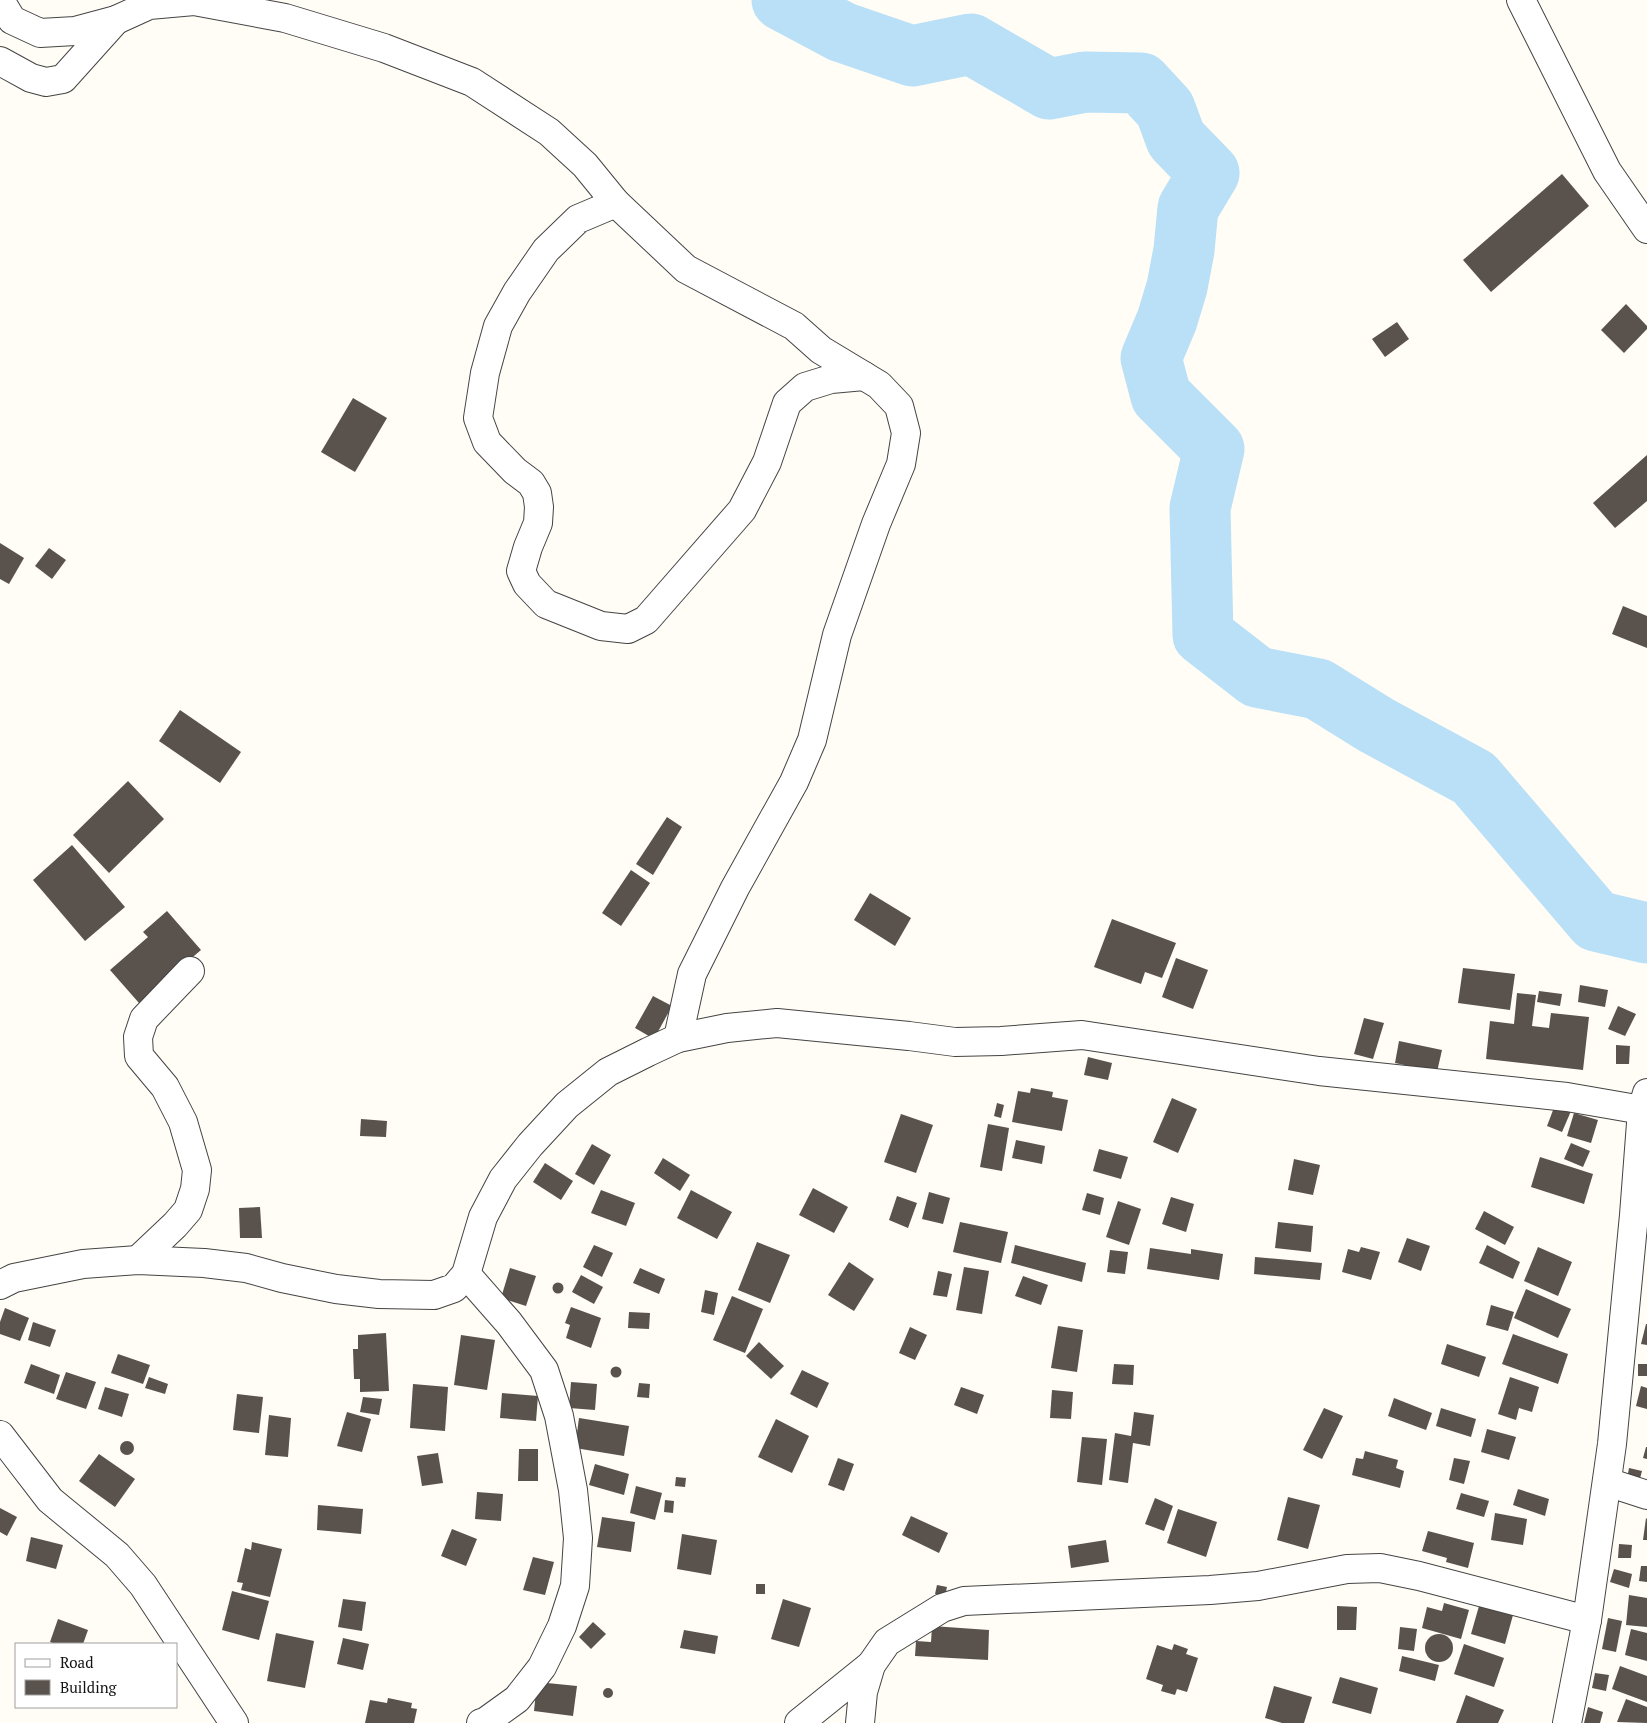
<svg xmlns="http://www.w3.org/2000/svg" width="1647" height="1723" font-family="'PT Serif',serif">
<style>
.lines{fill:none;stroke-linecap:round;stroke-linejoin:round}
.river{stroke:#b9e0f7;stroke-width:61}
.building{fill:#5a524d}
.minor-casing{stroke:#444;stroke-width:30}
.minor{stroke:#fff;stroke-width:28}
</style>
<rect width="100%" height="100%" fill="#fffdf5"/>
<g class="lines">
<!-- river -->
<path class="river" d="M 782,0 L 842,32 L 912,56 L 971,44 L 1049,89 L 1085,82 L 1141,83 L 1165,109 L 1176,139 L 1209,173 L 1188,208 L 1184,250 L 1177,287 L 1167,320 L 1151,358 L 1161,396 L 1214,449 L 1200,508 L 1203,635 L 1257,677 L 1318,689 L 1376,725 L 1474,778 L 1596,921 L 1647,933"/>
</g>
<!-- building -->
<g class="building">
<path d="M 1562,174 L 1589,206 L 1491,292 L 1463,260 Z"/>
<path d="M 1626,304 L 1647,326 L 1647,329 L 1624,353 L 1601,330 Z"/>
<path d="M 1397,322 L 1409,339 L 1385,357 L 1372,339 Z"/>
<path d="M 353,398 L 387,418 L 355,472 L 321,452 Z"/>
<path d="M 1647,455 L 1647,501 L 1615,528 L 1593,503 Z"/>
<path d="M 0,543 L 24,558 L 9,584 L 0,579 Z"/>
<path d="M 49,548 L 66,560 L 52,579 L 35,566 Z"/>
<path d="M 1623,606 L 1647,616 L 1647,648 L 1612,634 Z"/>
<path d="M 180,710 L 241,752 L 220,783 L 159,741 Z"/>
<path d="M 128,781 L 164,819 L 109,873 L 73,835 Z"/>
<path d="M 667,817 L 682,827 L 653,875 L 636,864 Z"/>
<path d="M 72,845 L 125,907 L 85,941 L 33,880 Z"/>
<path d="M 631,870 L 650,883 L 621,926 L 602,913 Z"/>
<path d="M 870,893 L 911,918 L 895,946 L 854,920 Z"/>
<path d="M 167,911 L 201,950 L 139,1003 L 110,970 L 148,937 L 143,932 Z"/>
<path d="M 1112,919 L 1176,943 L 1162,978 L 1145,972 L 1141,984 L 1094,967 Z"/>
<path d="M 1176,958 L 1208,970 L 1193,1009 L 1162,997 Z"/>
<path d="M 1463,968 L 1515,974 L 1510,1010 L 1458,1003 Z"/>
<path d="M 1580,985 L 1608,990 L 1605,1007 L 1578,1002 Z"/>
<path d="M 1539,991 L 1562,994 L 1560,1006 L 1537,1002 Z"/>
<path d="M 1517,993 L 1536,995 L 1532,1026 L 1549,1028 L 1551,1013 L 1589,1017 L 1583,1070 L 1486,1059 L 1490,1021 L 1514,1024 Z"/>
<path d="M 653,996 L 672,1006 L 654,1039 L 635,1028 Z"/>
<path d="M 1618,1006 L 1636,1014 L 1625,1036 L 1608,1029 Z"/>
<path d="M 1364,1018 L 1384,1023 L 1373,1059 L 1354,1054 Z"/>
<path d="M 1399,1041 L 1442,1050 L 1437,1072 L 1395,1063 Z"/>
<path d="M 1616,1045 L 1630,1046 L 1629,1064 L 1616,1064 Z"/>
<path d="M 1088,1057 L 1112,1063 L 1108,1080 L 1084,1075 Z"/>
<path d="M 1031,1088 L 1053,1092 L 1052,1097 L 1068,1100 L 1062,1131 L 1012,1122 L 1018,1091 L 1030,1093 Z"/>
<path d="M 1172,1098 L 1197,1109 L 1178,1153 L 1153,1142 Z"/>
<path d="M 997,1103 L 1004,1105 L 1001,1118 L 994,1116 Z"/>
<path d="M 1555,1105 L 1571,1111 L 1562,1132 L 1547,1126 Z"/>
<path d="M 1574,1113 L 1598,1120 L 1591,1143 L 1567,1136 Z"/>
<path d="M 901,1114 L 933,1125 L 916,1173 L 884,1162 Z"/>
<path d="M 361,1119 L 387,1121 L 386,1137 L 360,1136 Z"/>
<path d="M 988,1124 L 1009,1128 L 1002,1171 L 980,1167 Z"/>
<path d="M 1016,1140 L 1045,1146 L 1042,1164 L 1012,1158 Z"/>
<path d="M 1571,1143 L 1590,1151 L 1583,1167 L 1564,1159 Z"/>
<path d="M 592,1144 L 611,1155 L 594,1185 L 575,1174 Z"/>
<path d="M 1099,1149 L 1128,1157 L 1121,1179 L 1093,1171 Z"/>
<path d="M 1540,1157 L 1593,1174 L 1584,1204 L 1531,1187 Z"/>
<path d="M 663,1158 L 690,1175 L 680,1191 L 654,1173 Z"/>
<path d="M 1294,1159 L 1320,1165 L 1313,1195 L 1288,1190 Z"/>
<path d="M 545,1163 L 573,1181 L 561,1200 L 533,1182 Z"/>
<path d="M 813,1188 L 848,1207 L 834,1233 L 799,1215 Z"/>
<path d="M 601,1190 L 635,1203 L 626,1226 L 591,1213 Z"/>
<path d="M 691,1190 L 732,1212 L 717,1239 L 677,1218 Z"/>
<path d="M 929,1192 L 950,1198 L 943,1224 L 922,1219 Z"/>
<path d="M 1087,1193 L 1104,1198 L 1100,1215 L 1082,1210 Z"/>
<path d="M 897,1196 L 917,1203 L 908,1228 L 889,1220 Z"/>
<path d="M 1171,1197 L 1194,1204 L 1186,1232 L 1162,1224 Z"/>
<path d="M 1118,1201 L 1141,1209 L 1129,1245 L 1106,1237 Z"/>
<path d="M 260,1207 L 262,1238 L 240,1238 L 239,1208 Z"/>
<path d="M 1484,1211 L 1514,1227 L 1505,1245 L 1475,1229 Z"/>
<path d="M 960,1222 L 1008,1232 L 1001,1263 L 953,1252 Z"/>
<path d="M 1278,1222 L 1313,1226 L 1311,1252 L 1275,1248 Z"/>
<path d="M 1407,1238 L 1430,1246 L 1421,1271 L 1398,1262 Z"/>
<path d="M 757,1242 L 790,1255 L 770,1303 L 738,1290 Z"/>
<path d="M 594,1245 L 613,1253 L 602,1277 L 583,1267 Z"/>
<path d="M 1015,1245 L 1086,1263 L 1082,1282 L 1011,1263 Z"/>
<path d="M 1487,1245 L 1520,1262 L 1513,1279 L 1479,1263 Z"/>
<path d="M 1361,1247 L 1380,1252 L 1371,1280 L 1342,1272 L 1348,1249 L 1359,1252 Z"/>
<path d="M 1538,1247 L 1572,1262 L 1558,1296 L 1524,1281 Z"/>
<path d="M 1150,1248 L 1191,1254 L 1191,1249 L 1223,1254 L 1219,1280 L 1147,1269 Z"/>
<path d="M 1110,1250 L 1128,1252 L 1125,1274 L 1107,1272 Z"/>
<path d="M 1255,1257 L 1322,1263 L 1320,1280 L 1254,1274 Z"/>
<path d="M 849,1262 L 874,1279 L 854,1311 L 828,1295 Z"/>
<path d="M 964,1267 L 989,1271 L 982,1314 L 956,1310 Z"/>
<path d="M 510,1268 L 536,1276 L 526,1306 L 501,1298 Z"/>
<path d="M 640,1268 L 665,1279 L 659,1294 L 633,1283 Z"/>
<path d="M 938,1271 L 952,1274 L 947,1297 L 933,1295 Z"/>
<path d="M 581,1275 L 603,1287 L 594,1304 L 572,1292 Z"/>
<path d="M 1023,1276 L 1048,1285 L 1041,1305 L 1015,1296 Z"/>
<circle cx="558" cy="1288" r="5.5"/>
<path d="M 1526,1289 L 1571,1309 L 1558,1338 L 1514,1318 Z"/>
<path d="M 705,1290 L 718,1293 L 714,1315 L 701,1312 Z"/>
<path d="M 732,1296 L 763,1309 L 745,1353 L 713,1340 Z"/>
<path d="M 1491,1305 L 1514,1312 L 1508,1331 L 1486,1325 Z"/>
<path d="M 571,1307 L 601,1318 L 591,1348 L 566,1338 L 570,1325 L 565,1323 Z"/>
<path d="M 5,1308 L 29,1318 L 20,1341 L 0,1334 L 0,1322 Z"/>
<path d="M 629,1312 L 650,1313 L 649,1329 L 628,1328 Z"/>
<path d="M 33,1322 L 56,1330 L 50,1347 L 28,1340 Z"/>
<path d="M 1646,1324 L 1647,1324 L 1647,1345 L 1641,1344 Z"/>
<path d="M 1058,1326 L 1083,1330 L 1077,1372 L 1051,1368 Z"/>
<path d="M 910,1327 L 927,1335 L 915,1360 L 899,1353 Z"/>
<path d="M 386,1333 L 389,1391 L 360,1392 L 360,1379 L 354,1379 L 353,1349 L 358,1349 L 358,1335 Z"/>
<path d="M 1513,1334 L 1568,1354 L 1558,1384 L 1502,1364 Z"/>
<path d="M 461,1335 L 495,1340 L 487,1390 L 454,1385 Z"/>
<path d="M 759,1342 L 784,1366 L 771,1379 L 746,1356 Z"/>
<path d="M 1447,1344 L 1486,1357 L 1479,1377 L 1441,1364 Z"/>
<path d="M 118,1354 L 150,1365 L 143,1384 L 111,1373 Z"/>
<path d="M 31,1364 L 60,1375 L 54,1394 L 24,1383 Z"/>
<path d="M 1114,1364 L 1134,1365 L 1133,1385 L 1112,1384 Z"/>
<rect x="1638" y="1364" width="9" height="12"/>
<circle cx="616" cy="1372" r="5.5"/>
<path d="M 802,1370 L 829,1383 L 817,1408 L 790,1394 Z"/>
<path d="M 66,1372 L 96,1382 L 86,1409 L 56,1399 Z"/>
<path d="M 149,1377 L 168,1384 L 165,1394 L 145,1388 Z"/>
<path d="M 1510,1377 L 1539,1387 L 1532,1412 L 1519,1408 L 1516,1420 L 1498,1414 Z"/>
<path d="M 571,1382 L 597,1384 L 595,1410 L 569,1408 Z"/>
<path d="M 639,1383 L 650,1384 L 649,1398 L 637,1397 Z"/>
<path d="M 413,1384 L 448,1387 L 445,1431 L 410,1428 Z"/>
<path d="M 1641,1386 L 1647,1388 L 1647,1409 L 1636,1406 Z"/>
<path d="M 105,1387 L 129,1394 L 122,1417 L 98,1409 Z"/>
<path d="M 961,1387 L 984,1395 L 977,1414 L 954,1405 Z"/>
<path d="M 1052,1390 L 1073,1392 L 1071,1419 L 1050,1418 Z"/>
<path d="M 502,1393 L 538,1396 L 536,1421 L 500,1418 Z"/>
<path d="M 237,1394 L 263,1397 L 259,1433 L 233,1430 Z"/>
<path d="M 363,1397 L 382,1399 L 379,1415 L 360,1412 Z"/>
<path d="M 1394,1398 L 1432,1413 L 1426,1430 L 1388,1416 Z"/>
<path d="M 1324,1408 L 1343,1416 L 1322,1459 L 1303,1450 Z"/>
<path d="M 1441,1408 L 1476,1419 L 1471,1437 L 1436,1426 Z"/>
<path d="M 347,1412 L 371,1419 L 362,1452 L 337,1446 Z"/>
<path d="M 1134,1412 L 1154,1415 L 1150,1446 L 1133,1443 L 1128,1483 L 1109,1480 L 1115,1433 L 1131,1436 Z"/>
<path d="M 269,1415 L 291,1418 L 288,1457 L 265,1455 Z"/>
<path d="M 579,1418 L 629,1426 L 624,1456 L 575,1448 Z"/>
<path d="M 776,1419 L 809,1436 L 792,1473 L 758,1457 Z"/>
<path d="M 1487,1429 L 1516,1437 L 1509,1460 L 1481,1452 Z"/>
<path d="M 1082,1437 L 1107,1439 L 1102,1485 L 1077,1482 Z"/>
<circle cx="127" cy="1448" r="7"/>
<path d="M 1646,1447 L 1647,1447 L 1647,1459 L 1643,1458 Z"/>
<path d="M 519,1449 L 538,1449 L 538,1481 L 518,1481 Z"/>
<path d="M 1365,1451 L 1398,1460 L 1396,1468 L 1404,1471 L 1400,1488 L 1352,1475 L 1356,1458 L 1363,1459 Z"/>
<path d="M 438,1453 L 443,1483 L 422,1486 L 417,1456 Z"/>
<path d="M 99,1454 L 135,1479 L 115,1507 L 79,1481 Z"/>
<path d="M 838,1458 L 854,1464 L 844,1491 L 828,1485 Z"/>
<path d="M 1454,1458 L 1470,1461 L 1464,1484 L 1449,1480 Z"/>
<path d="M 595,1464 L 629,1474 L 624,1495 L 589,1485 Z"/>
<path d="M 1629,1468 L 1642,1471 L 1639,1482 L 1627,1479 Z"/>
<path d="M 676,1477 L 686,1478 L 685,1487 L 675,1486 Z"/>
<path d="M 636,1486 L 662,1493 L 655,1520 L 630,1513 Z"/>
<path d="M 1518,1489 L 1549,1499 L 1545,1516 L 1513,1505 Z"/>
<path d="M 477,1492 L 503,1494 L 501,1521 L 475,1519 Z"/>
<path d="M 1461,1493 L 1489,1501 L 1484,1517 L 1456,1509 Z"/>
<path d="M 1288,1497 L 1320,1505 L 1308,1549 L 1277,1540 Z"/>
<path d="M 1155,1498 L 1173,1506 L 1164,1531 L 1145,1524 Z"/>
<path d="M 665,1500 L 674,1501 L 673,1513 L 664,1512 Z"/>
<path d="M 318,1505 L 363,1509 L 361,1534 L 317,1530 Z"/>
<path d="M 0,1508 L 17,1517 L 7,1536 L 0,1532 Z"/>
<path d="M 1178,1509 L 1217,1522 L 1206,1557 L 1167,1543 Z"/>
<path d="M 1495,1513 L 1527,1519 L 1523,1545 L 1491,1540 Z"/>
<path d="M 911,1516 L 948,1533 L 939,1553 L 902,1535 Z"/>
<path d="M 602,1517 L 635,1522 L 631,1552 L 597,1547 Z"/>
<path d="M 1646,1518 L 1647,1519 L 1647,1540 L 1643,1540 Z"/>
<path d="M 452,1529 L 477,1539 L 466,1566 L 441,1556 Z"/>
<path d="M 1428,1531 L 1474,1543 L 1468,1568 L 1446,1562 L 1447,1558 L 1422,1551 Z"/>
<path d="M 682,1534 L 717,1540 L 711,1575 L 677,1569 Z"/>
<path d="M 31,1537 L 63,1545 L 56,1569 L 26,1561 Z"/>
<path d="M 1106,1540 L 1109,1562 L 1071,1568 L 1068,1546 Z"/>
<path d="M 252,1542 L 282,1549 L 270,1597 L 241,1590 L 243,1583 L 237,1582 L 245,1548 L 251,1550 Z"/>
<path d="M 1619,1544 L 1632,1545 L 1631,1558 L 1618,1558 Z"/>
<path d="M 533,1557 L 554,1562 L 545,1595 L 523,1590 Z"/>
<path d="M 1641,1566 L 1647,1566 L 1647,1582 L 1639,1581 Z"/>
<path d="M 1614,1569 L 1632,1574 L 1629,1588 L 1610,1582 Z"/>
<rect x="756" y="1584" width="9" height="10"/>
<path d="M 937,1585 L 947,1587 L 945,1596 L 935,1594 Z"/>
<path d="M 232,1591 L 269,1601 L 259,1640 L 222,1630 Z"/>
<path d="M 1629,1595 L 1647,1598 L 1647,1627 L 1626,1625 Z"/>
<path d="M 343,1599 L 366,1602 L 362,1631 L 338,1627 Z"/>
<path d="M 783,1599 L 811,1608 L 799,1647 L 771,1639 Z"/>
<path d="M 1444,1603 L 1469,1610 L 1461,1639 L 1422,1628 L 1427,1607 L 1442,1611 Z"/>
<path d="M 1337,1606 L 1357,1607 L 1356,1630 L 1337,1630 Z"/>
<path d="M 1479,1606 L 1513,1615 L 1505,1644 L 1471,1634 Z"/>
<path d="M 1608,1618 L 1622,1621 L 1616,1652 L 1602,1649 Z"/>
<path d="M 58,1619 L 88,1630 L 83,1644 L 55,1644 L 50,1642 Z"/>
<path d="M 593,1622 L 606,1634 L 591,1649 L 579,1637 Z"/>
<path d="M 932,1626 L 989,1630 L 988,1660 L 915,1656 L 916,1641 L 931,1642 Z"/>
<path d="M 1400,1627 L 1417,1629 L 1414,1651 L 1398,1649 Z"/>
<path d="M 1631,1629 L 1647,1633 L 1647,1661 L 1625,1655 Z"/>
<path d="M 684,1630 L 718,1636 L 715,1654 L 680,1648 Z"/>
<path d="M 276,1633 L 314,1641 L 305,1688 L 267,1681 Z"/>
<circle cx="1439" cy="1648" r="14"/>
<path d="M 343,1638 L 369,1644 L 363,1670 L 337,1664 Z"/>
<path d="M 1174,1644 L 1188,1649 L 1186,1654 L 1198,1658 L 1187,1692 L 1177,1689 L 1175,1695 L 1161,1691 L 1163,1685 L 1146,1679 L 1157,1645 L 1172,1650 Z"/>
<path d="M 1464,1644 L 1504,1658 L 1494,1687 L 1454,1674 Z"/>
<path d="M 1402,1656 L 1439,1665 L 1435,1681 L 1399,1671 Z"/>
<path d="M 1620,1666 L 1647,1676 L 1647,1702 L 1612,1689 Z"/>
<path d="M 1595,1673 L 1609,1675 L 1606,1691 L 1592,1688 Z"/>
<path d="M 1340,1677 L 1378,1688 L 1371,1714 L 1332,1703 Z"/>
<path d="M 537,1682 L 577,1686 L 573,1716 L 534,1711 Z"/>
<path d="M 1274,1686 L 1312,1697 L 1304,1723 L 1282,1723 L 1265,1718 Z"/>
<circle cx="608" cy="1693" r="5"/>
<path d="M 1466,1695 L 1504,1710 L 1498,1723 L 1456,1723 Z"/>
<path d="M 388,1698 L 412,1703 L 411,1708 L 417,1709 L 414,1723 L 365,1723 L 370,1700 L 387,1703 Z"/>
<path d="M 1626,1699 L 1647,1707 L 1647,1723 L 1617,1722 Z"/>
<path d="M 1588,1707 L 1603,1712 L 1600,1723 L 1584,1723 Z"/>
</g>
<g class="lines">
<!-- minor casing -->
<g class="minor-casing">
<g id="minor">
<path d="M 0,0 L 12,20 L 40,33 L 75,31 L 116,20 L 149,5 L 194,1 L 285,18 L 384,48 L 472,82 L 549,132 L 585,165 L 616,203 L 686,269 L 794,326 L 821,350 L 879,385 L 899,406 L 906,433 L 901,464 L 876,524 L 837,635 L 812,740 L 794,782 L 735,888 L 692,974 L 678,1038"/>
<path d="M 1521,0 L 1607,171 L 1647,229"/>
<path d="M 0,61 L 31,78 L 46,82 L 63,79 L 116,20"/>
<path d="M 616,203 L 578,219 L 546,250 L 517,292 L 498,326 L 485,373 L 478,418 L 487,442 L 515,471 L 531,483 L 537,493 L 539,507 L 538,523 L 528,547 L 521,571 L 527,584 L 546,604 L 601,626 L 628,629 L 646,620 L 742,510 L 767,462 L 787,403 L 805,387 L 831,379 L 864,376"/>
<path d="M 138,1260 L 175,1225 L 188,1210 L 195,1189 L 197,1170 L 183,1122 L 165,1087 L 139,1056 L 138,1037 L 144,1019 L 190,971"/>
<path d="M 466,1274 L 509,1323 L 544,1370 L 559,1416 L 573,1490 L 578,1538 L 575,1586 L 562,1626 L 542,1667 L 517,1699 L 485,1722 L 481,1723"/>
<path d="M 0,1285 L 14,1278 L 83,1264 L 138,1260 L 204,1263 L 246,1268 L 282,1278 L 336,1289 L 379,1294 L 434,1295 L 454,1288 L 466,1274 L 483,1217 L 503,1179 L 530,1145 L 567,1105 L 608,1072 L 648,1052 L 678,1038 L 727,1028 L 777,1023 L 909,1036 L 955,1042 L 1001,1041 L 1082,1035 L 1319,1071 L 1567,1097 L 1642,1110"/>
<path d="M 0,1435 L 50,1500 L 117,1555 L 143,1585 L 234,1723"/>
<path d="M 1607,1482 L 1647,1495"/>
<path d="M 799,1723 L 871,1665"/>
<path d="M 860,1723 L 863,1692 L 871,1665 L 887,1642 L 942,1608 L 964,1601 L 1210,1590 L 1258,1586 L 1347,1569 L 1380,1568 L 1419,1576 L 1587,1620"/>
<path d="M 1567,1723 L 1587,1620 L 1612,1444 L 1634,1215 L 1642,1110 L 1647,1093"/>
</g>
</g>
<!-- minor -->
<use href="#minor" class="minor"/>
</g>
<!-- legend -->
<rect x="15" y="1643" width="162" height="65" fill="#ffffff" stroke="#a0a0a0"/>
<rect x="25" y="1659" width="25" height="8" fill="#ffffff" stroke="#a0a0a0"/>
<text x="60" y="1668" font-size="15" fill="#111111">Road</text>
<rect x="25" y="1680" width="25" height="15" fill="#5a524d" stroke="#a0a0a0"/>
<text x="60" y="1693" font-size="15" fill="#111111">Building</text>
</svg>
